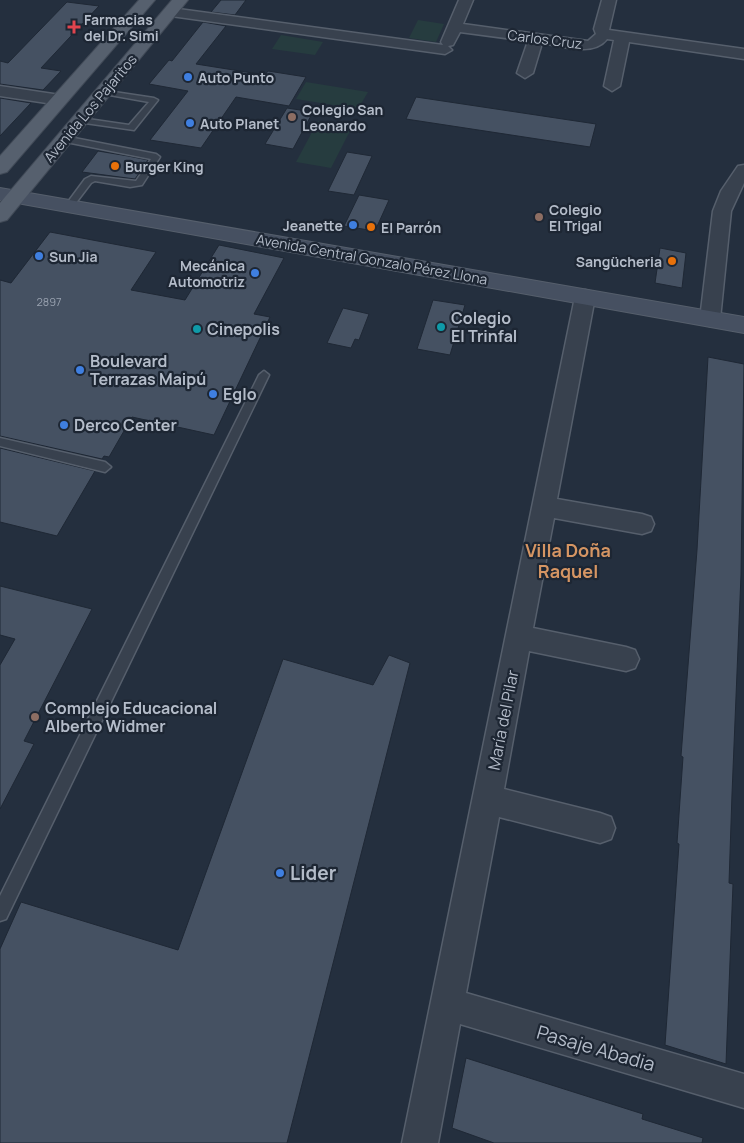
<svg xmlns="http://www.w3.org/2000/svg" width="744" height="1143" font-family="Manrope,sans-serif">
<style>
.green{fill:#263c3f}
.building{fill:#455162;stroke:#1f2835}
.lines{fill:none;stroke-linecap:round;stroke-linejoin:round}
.lane-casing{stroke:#565f6c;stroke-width:3}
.street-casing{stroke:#565f6c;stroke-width:3}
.secondary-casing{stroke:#565f6c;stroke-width:2}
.primary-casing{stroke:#414a57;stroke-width:2}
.lane{fill:#38414e;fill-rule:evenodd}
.street{fill:#38414e;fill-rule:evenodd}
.secondary{fill:#465061;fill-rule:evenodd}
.primary{fill:#56606e;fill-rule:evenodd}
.health-dot{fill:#e0444e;stroke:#1d2633;stroke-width:2}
.shop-dot{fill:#3f7fe0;stroke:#1d2633;stroke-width:2}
.education-dot{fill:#8d6e63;stroke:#1d2633;stroke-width:2}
.food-dot{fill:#e8710a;stroke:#1d2633;stroke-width:2}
.culture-dot{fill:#0f9aa8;stroke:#1d2633;stroke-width:2}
.labels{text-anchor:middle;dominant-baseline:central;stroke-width:4.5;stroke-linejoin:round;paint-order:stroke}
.far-number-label{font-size:11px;fill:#98a1af}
.far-poi-label{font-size:14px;font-weight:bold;fill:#b4bcc9;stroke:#1d2633;text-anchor:start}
.far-street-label{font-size:14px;fill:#b4bcc9;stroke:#1d2633}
.poi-label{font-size:16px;font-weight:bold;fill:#b4bcc9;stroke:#1d2633;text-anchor:start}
.street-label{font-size:16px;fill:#b4bcc9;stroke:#1d2633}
.neighbourhood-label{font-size:18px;font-weight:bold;fill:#d59563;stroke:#1d2633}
.near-poi-label{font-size:19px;font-weight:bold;fill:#b4bcc9;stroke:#1d2633;text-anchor:start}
.near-street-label{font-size:19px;fill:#b4bcc9;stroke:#1d2633}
</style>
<rect width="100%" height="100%" fill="#242f3e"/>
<!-- green -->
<g class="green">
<path d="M 418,20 L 444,24 L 436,42 L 409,38 Z"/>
<path d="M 281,35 L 323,42 L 315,55 L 272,49 Z"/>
<path d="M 306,82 L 368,92 L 358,109 L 296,99 Z"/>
<path d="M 318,121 L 352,127 L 331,168 L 296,162 Z"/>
</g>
<!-- building -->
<g class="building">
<path d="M 221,0 L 246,0 L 235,15 L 211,12 Z"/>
<path d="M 67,2 L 99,6 L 41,68 L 61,71 L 43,90 L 0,84 L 0,61 L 8,63 Z"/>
<path d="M 203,22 L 226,26 L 196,64 L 265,75 L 268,71 L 306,77 L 289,106 L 236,97 L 201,148 L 150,140 L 188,91 L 149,84 L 169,60 L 172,61 Z"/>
<path d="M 416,97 L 596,124 L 590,147 L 406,119 Z"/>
<path d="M 0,98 L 31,103 L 0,136 Z"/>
<path d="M 287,108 L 313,112 L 293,149 L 265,144 Z"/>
<path d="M 98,151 L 128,156 L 148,160 L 135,179 L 82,172 Z"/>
<path d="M 347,152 L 372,156 L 354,195 L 328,191 Z"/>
<path d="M 359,195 L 389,200 L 375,231 L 344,226 Z"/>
<path d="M 50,232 L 156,252 L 131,290 L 185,300 L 219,245 L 284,258 L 254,314 L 270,317 L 214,435 L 132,417 L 109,457 L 104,456 L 102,459 L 0,436 L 0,280 L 11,283 Z"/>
<path d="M 660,248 L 686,253 L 682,288 L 655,283 Z"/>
<path d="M 433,300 L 465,305 L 450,355 L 417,349 Z"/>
<path d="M 343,308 L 369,314 L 359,340 L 355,339 L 351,348 L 327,343 Z"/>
<path d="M 708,357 L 744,364 L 741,575 L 732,794 L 729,883 L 733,884 L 726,1064 L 665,1045 L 679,844 L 677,843 L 683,757 L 681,756 L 697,550 Z"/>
<path d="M 0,448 L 95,471 L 57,536 L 0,522 Z"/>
<path d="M 0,586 L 92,609 L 24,741 L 34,744 L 0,809 L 0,665 L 15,639 L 0,635 Z"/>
<path d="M 389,655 L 410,663 L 287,1143 L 0,1143 L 0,949 L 21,902 L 178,950 L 283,659 L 373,685 Z"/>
<path d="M 466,1058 L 643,1114 L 642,1119 L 703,1138 L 702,1143 L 494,1143 L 452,1128 Z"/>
</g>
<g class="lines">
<!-- lane casing -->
<g class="lane-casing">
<g id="lane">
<path d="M 101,90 L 154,98 L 158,100 L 134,130 L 78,122 L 77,120 L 81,118 L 129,125 L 149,102 L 104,94 L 101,94 Z"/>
<path d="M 64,136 L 156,154 L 160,157 L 142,185 L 130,187 L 95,181 L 91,183 L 72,208 L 69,209 L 65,206 L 85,179 L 91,176 L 136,181 L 151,159 L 61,141 L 61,137 Z"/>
<path d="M 264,371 L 269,375 L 6,919 L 0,921 L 0,896 L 259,375 Z"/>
<path d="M 0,438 L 105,462 L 111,467 L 105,472 L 0,446 Z"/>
</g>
</g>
<!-- street casing -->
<g class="street-casing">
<g id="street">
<path d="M 459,0 L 473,0 L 463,24 L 588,41 L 596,34 L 594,29 L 602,0 L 616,0 L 609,30 L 744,49 L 744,59 L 629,42 L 620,86 L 612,91 L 604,86 L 614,40 L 607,39 C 593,57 562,46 542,43 L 533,73 L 525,78 L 517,73 L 528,41 L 460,32 L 453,45 L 448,46 L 452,50 L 445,54 L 171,16 L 164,12 L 171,8 L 443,45 L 441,42 Z"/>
<path d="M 0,86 L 60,95 L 68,100 L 60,105 L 0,96 Z"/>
<path d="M 744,165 L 744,183 L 731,211 L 720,319 L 717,324 L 710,326 L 703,324 L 700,319 L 713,211 L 721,191 L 738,166 Z"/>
<path d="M 585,290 L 592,292 L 595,297 L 557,499 L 642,514 L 651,517 L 654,524 L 651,531 L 642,534 L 554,518 L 533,628 L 626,647 L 635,650 L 639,659 L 635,668 L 626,671 L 529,651 L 504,789 L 600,813 L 611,817 L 615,828 L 611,839 L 600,843 L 499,817 L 466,993 L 744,1074 L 744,1108 L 460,1024 L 438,1143 L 402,1143 L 575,297 L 578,292 Z"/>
</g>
</g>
<!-- secondary casing -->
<g class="secondary-casing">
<path id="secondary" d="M 0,188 L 744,317 L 744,333 L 0,200 Z"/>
</g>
<!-- primary casing -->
<g class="primary-casing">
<g id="primary">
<path d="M 139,0 L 155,0 L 7,172 L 0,174 L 0,156 Z"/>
<path d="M 172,0 L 188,0 L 7,220 L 0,222 L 0,203 Z"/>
</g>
</g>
<!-- lane -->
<use href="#lane" class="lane"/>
<!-- street -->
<use href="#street" class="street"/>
<!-- secondary -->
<use href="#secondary" class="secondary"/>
<!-- primary -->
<use href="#primary" class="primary"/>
</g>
<!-- markers -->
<path class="health-dot" d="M71.5 19.5h5v5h5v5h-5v5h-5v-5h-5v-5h5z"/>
<g class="shop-dot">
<circle cx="188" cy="77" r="5"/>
<circle cx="190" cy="123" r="5"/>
<circle cx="353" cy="225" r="5"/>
<circle cx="39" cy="256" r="5"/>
<circle cx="255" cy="273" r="5"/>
<circle cx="80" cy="370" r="5"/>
<circle cx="213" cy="394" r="5"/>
<circle cx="64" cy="425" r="5"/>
<circle cx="280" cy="873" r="5"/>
</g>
<g class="education-dot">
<circle cx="292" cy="117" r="5"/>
<circle cx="539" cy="217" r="5"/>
<circle cx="35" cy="717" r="5"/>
</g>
<g class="food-dot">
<circle cx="115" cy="166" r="5"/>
<circle cx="371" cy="227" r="5"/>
<circle cx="672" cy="261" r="5"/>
</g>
<g class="culture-dot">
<circle cx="441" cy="327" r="5"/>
<circle cx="197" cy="329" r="5"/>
</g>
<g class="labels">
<!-- far-number labels -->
<g class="far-number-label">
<text x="49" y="301">2897</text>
</g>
<!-- far-poi labels -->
<g class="far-poi-label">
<text x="84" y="19">Farmacias<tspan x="84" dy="16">del Dr. Simi</tspan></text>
<text x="198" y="77">Auto Punto</text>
<text x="302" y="109">Colegio San<tspan x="302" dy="16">Leonardo</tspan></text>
<text x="200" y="123">Auto Planet</text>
<text x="125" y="166">Burger King</text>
<text x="549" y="209">Colegio<tspan x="549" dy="16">El Trigal</tspan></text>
<text x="343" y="225" text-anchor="end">Jeanette</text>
<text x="381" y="227">El Parrón</text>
<text x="49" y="256">Sun Jia</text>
<text x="662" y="261" text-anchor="end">Sangücheria</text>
<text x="245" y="265" text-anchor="end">Mecánica<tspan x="245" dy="16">Automotriz</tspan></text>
</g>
<!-- far-street labels -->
<g class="far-street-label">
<text transform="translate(545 39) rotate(7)">Carlos Cruz</text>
<text transform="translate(90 108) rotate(-50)">Avenida Los Pajaritos</text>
<text transform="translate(372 259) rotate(10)">Avenida Central Gonzalo Pérez Llona</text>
</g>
<!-- poi labels -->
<g class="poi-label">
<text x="451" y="318">Colegio<tspan x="451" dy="18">El Trinfal</tspan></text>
<text x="207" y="329">Cinepolis</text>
<text x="90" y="361">Boulevard<tspan x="90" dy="18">Terrazas Maipú</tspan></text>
<text x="223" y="394">Eglo</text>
<text x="74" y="425">Derco Center</text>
<text x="45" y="708">Complejo Educacional<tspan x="45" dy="18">Alberto Widmer</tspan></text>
</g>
<!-- street labels -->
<g class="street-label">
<text transform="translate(503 720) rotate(-79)">María del Pilar</text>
</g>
<!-- neighbourhood labels -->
<g class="neighbourhood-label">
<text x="568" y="550">Villa Doña<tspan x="568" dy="21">Raquel</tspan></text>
</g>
<!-- near-poi labels -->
<g class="near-poi-label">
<text x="290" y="873">Lider</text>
</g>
<!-- near-street labels -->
<g class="near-street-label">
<text transform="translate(596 1048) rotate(16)">Pasaje Abadia</text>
</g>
</g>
</svg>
